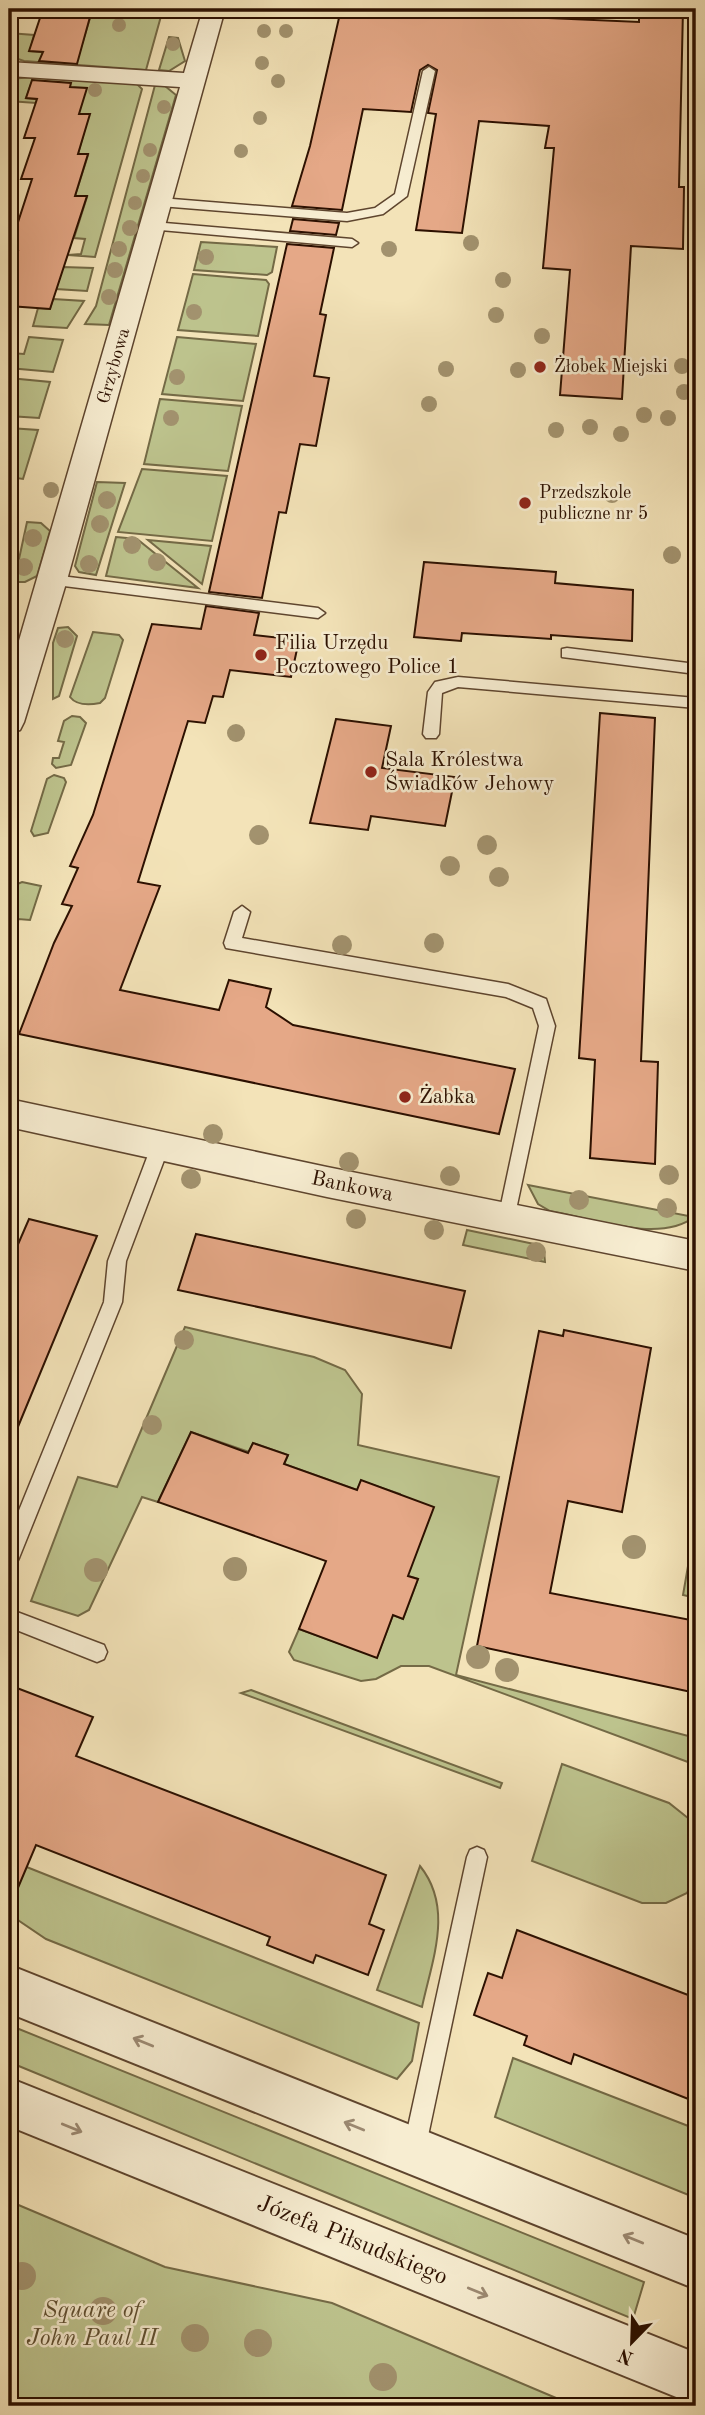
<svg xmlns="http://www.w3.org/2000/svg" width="705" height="2415" font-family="'Old Standard TT',serif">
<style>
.green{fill:#bdc38d;stroke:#746a46;stroke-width:2}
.building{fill:#e5a887;stroke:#2c1000;stroke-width:2}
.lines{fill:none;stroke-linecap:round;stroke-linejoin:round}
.service-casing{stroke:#5e452e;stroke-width:3}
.minor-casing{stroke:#5e452e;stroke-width:3}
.tertiary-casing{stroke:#5e452e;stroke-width:4}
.service{fill:#f7edd1;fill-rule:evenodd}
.minor{fill:#f7edd1;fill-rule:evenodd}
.tertiary{fill:#f7edd1;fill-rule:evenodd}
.tree{fill:#a2926e}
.oneway{stroke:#9c8a73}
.poi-dot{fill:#8f2418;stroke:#f7edd1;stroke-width:2.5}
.labels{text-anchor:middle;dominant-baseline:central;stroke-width:5;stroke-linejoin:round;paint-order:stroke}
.far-street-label{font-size:18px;fill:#2c1000;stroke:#f7edd1}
.far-poi-label{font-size:18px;fill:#2c1000;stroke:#f7edd1;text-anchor:start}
.poi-label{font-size:21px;fill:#2c1000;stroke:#f7edd1;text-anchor:start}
.street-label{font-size:21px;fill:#2c1000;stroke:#f7edd1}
.near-street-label{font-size:24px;fill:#2c1000;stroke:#f7edd1}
.near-park-label{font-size:24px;font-style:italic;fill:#5f4f31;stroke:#f7edd1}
</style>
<rect width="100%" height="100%" fill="#f3e3b8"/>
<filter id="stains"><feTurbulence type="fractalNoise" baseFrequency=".00286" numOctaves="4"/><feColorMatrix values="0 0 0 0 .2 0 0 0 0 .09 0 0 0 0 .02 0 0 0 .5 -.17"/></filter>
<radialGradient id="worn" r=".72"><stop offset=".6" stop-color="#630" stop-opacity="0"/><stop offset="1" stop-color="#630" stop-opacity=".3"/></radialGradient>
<!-- green -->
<g class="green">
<path d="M 78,9 L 163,9 L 146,70 L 24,61 L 9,56 L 9,33 L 34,35 L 30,51 L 79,54 L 90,18 L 76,16 Z"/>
<path d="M 169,37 L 178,38 L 185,61 L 169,71 L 159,70 Z"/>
<path d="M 33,77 L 137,84 L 142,89 L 95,257 L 68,255 L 81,254 L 85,239 L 74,238 L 87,197 L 75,196 L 88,155 L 78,154 L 89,114 L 79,114 L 31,84 L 26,98 L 37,99 L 36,103 L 9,101 L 9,79 Z"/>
<path d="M 155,85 L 165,86 L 176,95 L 109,325 L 85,324 L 96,306 Z"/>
<path d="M 201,242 L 277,247 L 272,272 L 267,275 L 194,270 Z"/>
<path d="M 63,267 L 93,268 L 87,291 L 56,289 Z"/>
<path d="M 193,274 L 266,280 L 269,284 L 258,336 L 178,330 Z"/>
<path d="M 53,299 L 84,301 L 67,328 L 33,326 L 38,308 L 50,309 Z"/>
<path d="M 29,337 L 63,340 L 53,372 L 9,368 L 11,353 L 24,354 Z"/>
<path d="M 177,337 L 256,344 L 243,401 L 162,394 Z"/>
<path d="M 9,378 L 50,382 L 39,418 L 9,416 Z"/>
<path d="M 160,399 L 242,406 L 228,471 L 144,464 Z"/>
<path d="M 9,428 L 38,430 L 23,479 L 9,477 Z"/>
<path d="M 142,469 L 227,476 L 212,541 L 118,532 Z"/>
<path d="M 97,482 L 125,483 L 96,575 L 79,572 L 75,566 Z"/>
<path d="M 27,522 L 41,523 L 50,531 L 37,576 L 25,582 L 14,582 Z"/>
<path d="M 116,537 L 137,539 L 198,588 L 106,576 Z"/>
<path d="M 148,540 L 211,546 L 202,584 Z"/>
<path d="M 68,627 L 77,636 L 59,696 L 53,699 L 53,643 L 58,628 Z"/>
<path d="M 93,632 L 119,635 L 123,640 L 105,698 L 100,703 C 90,705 77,706 70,697 Z"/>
<path d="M 72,716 L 80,717 L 86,723 L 71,765 L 56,768 L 52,764 L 53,758 L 59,758 L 64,742 L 58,741 L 64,721 Z"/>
<path d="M 54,775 L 64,778 L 66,782 L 48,833 L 34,836 L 31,831 L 47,779 Z"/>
<path d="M 22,882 L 41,886 L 30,920 L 18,919 L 13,938 L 9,938 L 9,905 L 15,885 Z"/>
<path d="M 528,1185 L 694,1217 C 660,1244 590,1218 550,1211 L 538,1204 Z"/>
<path d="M 467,1230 L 534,1244 L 544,1251 L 545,1262 L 463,1245 Z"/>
<path d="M 185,1327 L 314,1357 L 345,1370 L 362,1394 L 358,1445 L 499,1477 L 456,1675 L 696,1738 L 696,1765 L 429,1666 L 401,1666 L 376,1679 L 361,1681 L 294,1660 L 289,1652 L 299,1629 L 377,1657 L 393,1615 L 403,1619 L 418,1579 L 408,1576 L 400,1494 L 361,1481 L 357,1490 L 284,1464 L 288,1455 L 253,1443 L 249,1452 L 191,1432 L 158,1502 L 142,1497 L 89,1610 L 78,1616 L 31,1601 L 78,1477 L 117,1487 Z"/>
<path d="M 696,1520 L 696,1598 L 683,1595 Z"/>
<path d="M 251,1690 L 502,1783 L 500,1788 L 241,1693 Z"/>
<path d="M 562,1764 L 669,1803 L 693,1822 L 696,1832 L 696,1876 L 687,1893 L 666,1903 L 642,1903 L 532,1861 Z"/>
<path d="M 9,1860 L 419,2023 L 412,2061 L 397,2079 L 46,1939 L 9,1914 Z"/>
<path d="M 420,1866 C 454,1908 432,1960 422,2007 L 377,1990 Z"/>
<path d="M 9,2025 L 644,2282 L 633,2319 L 9,2062 Z"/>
<path d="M 513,2058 L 696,2129 L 696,2198 L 495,2117 Z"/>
<path d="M 9,2201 L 165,2267 L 332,2303 L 575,2406 L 9,2406 Z"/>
</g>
<!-- building -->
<g class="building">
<path d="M 341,9 L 639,22 L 639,9 L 683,9 L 679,187 L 684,187 L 683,249 L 631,246 L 622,399 L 560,395 L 570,270 L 543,268 L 554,148 L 545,148 L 549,126 L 479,121 L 462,233 L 416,230 L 436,114 L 428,113 L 437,70 L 428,65 L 420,70 L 411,112 L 363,109 L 342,210 L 292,206 L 310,146 Z"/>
<path d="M 41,15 L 90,17 L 77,64 L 39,61 L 43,52 L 29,51 Z"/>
<path d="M 32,80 L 71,83 L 70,87 L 87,88 L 79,114 L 90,114 L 78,154 L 88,154 L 75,196 L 87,196 L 50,309 L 9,306 L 9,278 L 18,251 L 9,250 L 32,179 L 21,179 L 35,138 L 24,138 L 37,99 L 26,98 Z"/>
<path d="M 293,219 L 339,223 L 336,235 L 290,231 Z"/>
<path d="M 287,244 L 334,248 L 320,314 L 326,315 L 314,376 L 329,378 L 316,446 L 300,444 L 286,513 L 279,512 L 262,598 L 209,592 Z"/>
<path d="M 424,562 L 556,572 L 555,583 L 633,590 L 632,641 L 551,635 L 551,639 L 462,633 L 461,641 L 414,637 Z"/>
<path d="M 206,606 L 259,613 L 254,635 L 299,640 L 291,677 L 230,670 L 223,697 L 213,696 L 205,723 L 188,721 L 138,882 L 160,886 L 120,990 L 219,1010 L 229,980 L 271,989 L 266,1007 L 293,1025 L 515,1069 L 499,1134 L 19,1034 L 54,943 L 72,906 L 62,904 L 78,868 L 70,866 L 93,815 L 152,624 L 201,629 Z"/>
<path d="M 600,713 L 655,718 L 641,1061 L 658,1062 L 655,1164 L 590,1158 L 595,1060 L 579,1058 Z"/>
<path d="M 336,719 L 391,726 L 382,768 L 455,777 L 445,826 L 371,816 L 368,830 L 310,823 Z"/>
<path d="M 29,1219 L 97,1236 L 10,1446 L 9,1265 Z"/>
<path d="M 196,1234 L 465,1291 L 451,1348 L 178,1290 Z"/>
<path d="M 564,1330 L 651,1348 L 622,1512 L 568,1501 L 550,1593 L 696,1621 L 696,1693 L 477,1646 L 539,1331 L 563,1336 Z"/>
<path d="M 191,1432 L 248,1453 L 253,1443 L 288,1455 L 284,1464 L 357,1490 L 361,1480 L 434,1507 L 408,1576 L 418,1579 L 403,1619 L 393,1615 L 377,1658 L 299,1629 L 326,1561 L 158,1502 Z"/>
<path d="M 9,1685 L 93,1717 L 76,1756 L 386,1875 L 369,1924 L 384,1930 L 368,1975 L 316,1955 L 313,1963 L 267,1945 L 270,1937 L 36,1845 L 9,1909 Z"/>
<path d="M 517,1930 L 696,1998 L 696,2102 L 574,2054 L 571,2064 L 524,2045 L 527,2036 L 474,2015 L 488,1973 L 502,1978 Z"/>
</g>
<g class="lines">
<!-- service casing -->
<g class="service-casing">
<g id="service">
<path d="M 429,67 L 435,71 L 407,196 L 383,214 L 347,221 L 160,206 L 154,202 L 160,198 L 347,213 L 375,208 L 395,194 L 423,71 Z"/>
<path d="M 153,222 L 352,239 L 358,243 L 352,247 L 149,229 L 149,223 Z"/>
<path d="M 53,575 L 318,608 L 325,613 L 318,618 L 48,584 L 46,580 Z"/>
<path d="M 567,648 L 696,664 L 696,674 L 562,657 L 562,649 Z"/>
<path d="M 458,677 L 696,698 L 696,708 L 458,687 L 442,693 L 439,734 L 436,738 L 426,738 L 423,734 L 428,692 L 435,682 Z"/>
<path d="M 242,906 L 250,912 L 242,938 L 508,984 L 546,999 L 555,1026 L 513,1224 L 507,1227 L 501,1224 L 498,1219 L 539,1026 L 533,1008 L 506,997 L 226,948 L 224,943 L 234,912 Z"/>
<path d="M 160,1140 L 166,1142 L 169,1147 L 126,1261 L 122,1302 L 19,1558 L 16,1564 L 9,1567 L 9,1535 L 104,1302 L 108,1261 L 151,1147 L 154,1142 Z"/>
<path d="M 9,1609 L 104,1645 L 107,1652 L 104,1659 L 97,1662 L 9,1627 Z"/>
<path d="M 477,1847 L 484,1850 L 487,1857 L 425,2150 L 422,2158 L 414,2161 L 406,2158 L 403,2150 L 467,1857 L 470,1850 Z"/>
</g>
</g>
<!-- minor casing -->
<g class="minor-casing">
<g id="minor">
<path d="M 203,9 L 225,9 L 67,580 L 24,722 L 20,730 L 9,733 L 9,675 L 180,87 L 9,76 L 9,62 L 184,73 Z"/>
<path d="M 9,1099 L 327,1167 L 696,1241 L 696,1271 L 327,1197 L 9,1127 Z"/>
</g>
</g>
<!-- tertiary casing -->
<g class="tertiary-casing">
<g id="tertiary">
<path d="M 9,1965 L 696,2239 L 696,2289 L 9,2013 Z"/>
<path d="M 9,2078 L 696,2353 L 696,2405 L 9,2126 Z"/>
</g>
</g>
<!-- service -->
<use href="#service" class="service"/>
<!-- minor -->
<use href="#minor" class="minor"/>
<!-- tertiary -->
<use href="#tertiary" class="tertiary"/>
</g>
<!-- trees -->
<g class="tree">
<circle cx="119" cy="25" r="7"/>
<circle cx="264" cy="31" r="7"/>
<circle cx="286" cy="31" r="7"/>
<circle cx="173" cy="44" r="7"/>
<circle cx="262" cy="63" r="7"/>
<circle cx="278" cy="81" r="7"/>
<circle cx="95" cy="90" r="7"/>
<circle cx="164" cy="107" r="7"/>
<circle cx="260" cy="118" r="7"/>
<circle cx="150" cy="150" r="7"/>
<circle cx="241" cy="151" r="7"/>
<circle cx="143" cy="176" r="7"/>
<circle cx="135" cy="203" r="7"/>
<circle cx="130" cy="228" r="8"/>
<circle cx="471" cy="243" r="8"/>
<circle cx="119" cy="249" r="8"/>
<circle cx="389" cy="249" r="8"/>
<circle cx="206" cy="257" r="8"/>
<circle cx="115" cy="270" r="8"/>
<circle cx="503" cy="280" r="8"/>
<circle cx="109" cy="297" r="8"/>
<circle cx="194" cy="312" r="8"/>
<circle cx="496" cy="315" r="8"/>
<circle cx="542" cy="336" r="8"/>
<circle cx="682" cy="366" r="8"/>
<circle cx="446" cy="369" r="8"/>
<circle cx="518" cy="370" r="8"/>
<circle cx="177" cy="377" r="8"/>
<circle cx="684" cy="392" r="8"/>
<circle cx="429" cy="404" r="8"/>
<circle cx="644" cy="415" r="8"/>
<circle cx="171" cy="418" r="8"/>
<circle cx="668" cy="418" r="8"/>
<circle cx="590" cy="427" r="8"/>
<circle cx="556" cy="430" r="8"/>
<circle cx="621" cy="434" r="8"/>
<circle cx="51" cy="490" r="8"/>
<circle cx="612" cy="495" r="8"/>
<circle cx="107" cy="500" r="9"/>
<circle cx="100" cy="524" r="9"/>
<circle cx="33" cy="538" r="9"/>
<circle cx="132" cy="545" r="9"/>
<circle cx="672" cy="555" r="9"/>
<circle cx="157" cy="562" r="9"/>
<circle cx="89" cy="564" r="9"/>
<circle cx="24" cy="567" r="9"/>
<circle cx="65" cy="639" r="9"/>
<circle cx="236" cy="733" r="9"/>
<circle cx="259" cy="835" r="10"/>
<circle cx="487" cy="845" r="10"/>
<circle cx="450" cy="866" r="10"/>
<circle cx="499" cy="877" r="10"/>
<circle cx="434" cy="943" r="10"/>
<circle cx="342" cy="945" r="10"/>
<circle cx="213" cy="1134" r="10"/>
<circle cx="349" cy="1162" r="10"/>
<circle cx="669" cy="1175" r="10"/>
<circle cx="450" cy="1176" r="10"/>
<circle cx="191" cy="1179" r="10"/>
<circle cx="579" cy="1200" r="10"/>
<circle cx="667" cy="1208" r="10"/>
<circle cx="356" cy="1219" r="10"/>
<circle cx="434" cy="1230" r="10"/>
<circle cx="536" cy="1252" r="10"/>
<circle cx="184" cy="1340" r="10"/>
<circle cx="152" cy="1425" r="10"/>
<circle cx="634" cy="1547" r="12"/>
<circle cx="235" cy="1569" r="12"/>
<circle cx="96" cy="1570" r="12"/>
<circle cx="478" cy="1657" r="12"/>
<circle cx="507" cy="1670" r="12"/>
<circle cx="22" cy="2276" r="14"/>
<circle cx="103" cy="2311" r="14"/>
<circle cx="195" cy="2338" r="14"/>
<circle cx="258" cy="2343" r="14"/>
<circle cx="383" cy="2377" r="14"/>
</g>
<!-- one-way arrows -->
<defs><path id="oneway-shaft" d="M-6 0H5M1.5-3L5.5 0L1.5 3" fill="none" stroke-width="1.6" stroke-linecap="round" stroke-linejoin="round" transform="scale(1.75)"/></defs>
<g class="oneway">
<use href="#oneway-shaft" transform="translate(143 2042) rotate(-158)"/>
<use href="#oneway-shaft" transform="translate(354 2126) rotate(-158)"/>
<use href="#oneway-shaft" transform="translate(72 2128) rotate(22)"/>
<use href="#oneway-shaft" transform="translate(633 2239) rotate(-158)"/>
<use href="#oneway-shaft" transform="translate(478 2292) rotate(22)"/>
</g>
<!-- markers -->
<g class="poi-dot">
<circle cx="540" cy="367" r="7"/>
<circle cx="525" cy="503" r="7"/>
<circle cx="261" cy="655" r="7"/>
<circle cx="371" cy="772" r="7"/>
<circle cx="405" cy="1097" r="7"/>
</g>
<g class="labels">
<!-- far-street labels -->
<g class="far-street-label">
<text transform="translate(114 366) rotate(-74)">Grzybowa</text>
</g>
<!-- far-poi labels -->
<g class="far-poi-label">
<text x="554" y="367">Żłobek Miejski</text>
<text x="539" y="493">Przedszkole<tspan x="539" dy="21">publiczne nr 5</tspan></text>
</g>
<!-- poi labels -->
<g class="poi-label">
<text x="275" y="643">Filia Urzędu<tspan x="275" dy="24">Pocztowego Police 1</tspan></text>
<text x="385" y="760">Sala Królestwa<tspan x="385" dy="24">Świadków Jehowy</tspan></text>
<text x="419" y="1097">Żabka</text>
</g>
<!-- street labels -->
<g class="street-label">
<text transform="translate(352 1187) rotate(12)">Bankowa</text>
</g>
<!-- near-street labels -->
<g class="near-street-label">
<text transform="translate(352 2241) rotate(22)">Józefa Piłsudskiego</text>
</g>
<!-- near-park labels -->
<g class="near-park-label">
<text x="92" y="2311">Square of<tspan x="92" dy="28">John Paul II</tspan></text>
</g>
</g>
<!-- margin -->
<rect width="705" height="2415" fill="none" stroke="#f3e3b8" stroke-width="35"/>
<rect x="10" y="10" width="684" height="2394" fill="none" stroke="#2c1000" stroke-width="3.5"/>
<rect x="18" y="18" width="670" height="2380" fill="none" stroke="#2c1000" stroke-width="2"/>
<!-- north arrow -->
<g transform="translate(632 2342) rotate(203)" stroke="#f7edd1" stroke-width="5" paint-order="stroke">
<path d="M0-5L12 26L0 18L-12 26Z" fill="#2c1000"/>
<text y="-10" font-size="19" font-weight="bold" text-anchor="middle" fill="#2c1000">N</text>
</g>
<rect width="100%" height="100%" filter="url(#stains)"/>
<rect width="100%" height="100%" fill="url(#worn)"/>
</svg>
